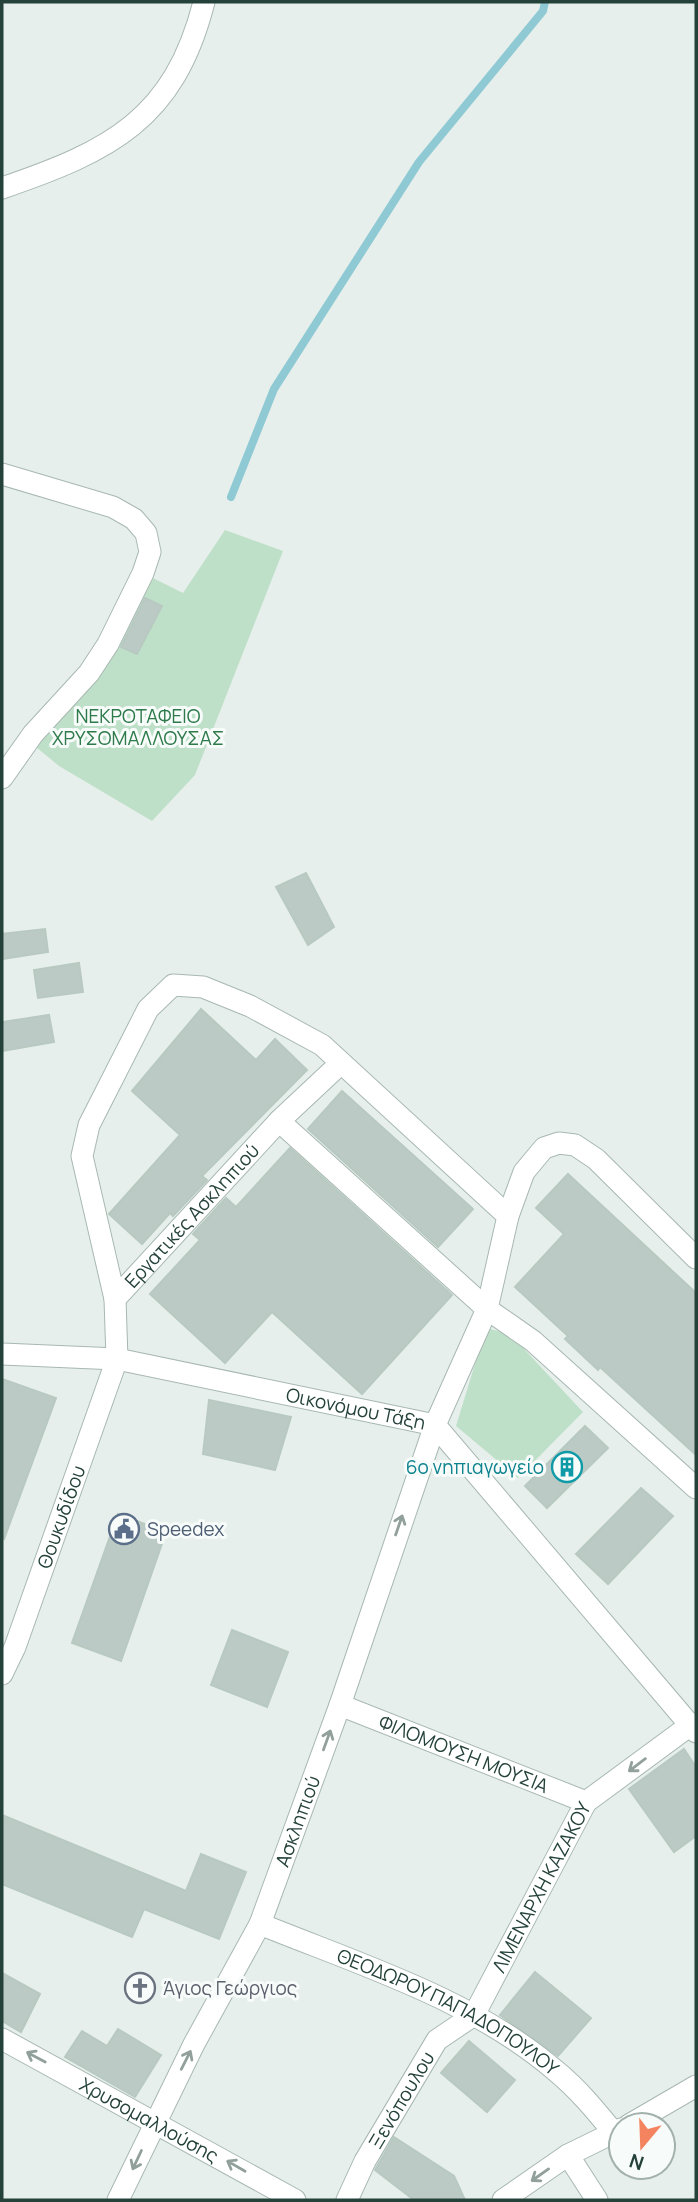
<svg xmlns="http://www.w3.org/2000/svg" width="698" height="2202" font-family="Manrope,sans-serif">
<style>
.green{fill:#bfe0c8}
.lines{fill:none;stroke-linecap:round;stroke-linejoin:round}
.stream{stroke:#8ec9d4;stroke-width:8}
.building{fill:#bbcac4;stroke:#b8c9c2;stroke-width:2}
.street-casing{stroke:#a8b8b2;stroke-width:23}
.street{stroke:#fff;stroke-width:21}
.oneway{stroke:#92a09c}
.labels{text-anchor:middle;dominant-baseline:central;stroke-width:6;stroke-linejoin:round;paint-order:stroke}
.park-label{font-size:19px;fill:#2d7a4b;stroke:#f7fbf9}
.street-label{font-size:19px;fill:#24423a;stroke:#f7fbf9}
.culture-label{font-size:19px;fill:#0d838f;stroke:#f7fbf9;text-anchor:end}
.service-label{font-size:19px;fill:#4e5e75;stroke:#f7fbf9;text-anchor:start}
.worship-label{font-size:19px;fill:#5b616d;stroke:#f7fbf9;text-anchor:start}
</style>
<rect width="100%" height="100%" fill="#e6efeb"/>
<!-- green -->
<g class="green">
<path d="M 225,530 L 283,551 L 195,775 L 152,821 L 59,766 L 36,747 L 143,573 L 183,593 Z"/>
<path d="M 486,1328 L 510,1334 L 583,1412 L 518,1478 L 456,1426 Z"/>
</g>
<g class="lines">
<!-- stream -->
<path class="stream" d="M 231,497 L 274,389 L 419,162 L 543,11 L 545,2"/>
</g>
<!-- building -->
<g class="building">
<path d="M 145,598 L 162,606 L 137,654 L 121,647 Z"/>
<path d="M 306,873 L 334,927 L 308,945 L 276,887 Z"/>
<path d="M 45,929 L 48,952 L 2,959 L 2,934 Z"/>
<path d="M 79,963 L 83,992 L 38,998 L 34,970 Z"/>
<path d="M 201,1009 L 256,1060 L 275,1039 L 307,1070 L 202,1176 L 207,1180 L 173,1216 L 170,1213 L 142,1244 L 109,1214 L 180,1135 L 132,1091 Z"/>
<path d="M 49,1015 L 54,1042 L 2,1051 L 2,1022 Z"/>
<path d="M 342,1091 L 473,1209 L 438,1247 L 308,1129 Z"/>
<path d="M 290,1148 L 452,1295 L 362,1394 L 272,1312 L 225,1363 L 150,1294 L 200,1240 L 193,1234 L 226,1198 L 236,1207 Z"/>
<path d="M 568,1174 L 696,1293 L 696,1455 L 600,1367 L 598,1370 L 565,1339 L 568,1336 L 515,1287 L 564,1234 L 536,1208 Z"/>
<path d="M 2,1379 L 56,1398 L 4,1539 L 2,1538 Z"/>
<path d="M 209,1400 L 291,1417 L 275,1470 L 203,1454 Z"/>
<path d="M 585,1426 L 608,1448 L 547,1508 L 525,1486 Z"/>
<path d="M 641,1488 L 673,1516 L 608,1584 L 576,1554 Z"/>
<path d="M 118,1514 L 166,1532 L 121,1661 L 72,1643 Z"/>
<path d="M 232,1630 L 288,1652 L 267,1707 L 211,1685 Z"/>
<path d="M 684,1749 L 696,1767 L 696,1836 L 674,1852 L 629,1789 Z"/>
<path d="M 2,1815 L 186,1891 L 201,1854 L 246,1872 L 219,1939 L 144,1909 L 132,1937 L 2,1884 Z"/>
<path d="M 535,1972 L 591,2018 L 558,2056 L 500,2015 Z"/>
<path d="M 2,1973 L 40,1994 L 21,2032 L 2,2021 Z"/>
<path d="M 118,2029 L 161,2055 L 135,2097 L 65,2057 L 82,2031 L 107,2046 Z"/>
<path d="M 469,2041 L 515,2080 L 487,2112 L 441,2073 Z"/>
<path d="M 394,2137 L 454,2176 L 465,2200 L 414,2200 L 375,2170 Z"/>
</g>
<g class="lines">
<!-- street casing -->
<g class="street-casing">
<g id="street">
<path d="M 2,188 C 110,151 174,120 204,2"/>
<path d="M 2,474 L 113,507 L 134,519 L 146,533 L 150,552 L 143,573 L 108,644 L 89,673 L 33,734 L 2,778"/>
<path d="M 279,1121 L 341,1063"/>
<path id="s1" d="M 508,1216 L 322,1045 L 250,1006 L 203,987 L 173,985 L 148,1009 L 89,1125 L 82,1156 L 115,1299 L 279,1121 L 487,1309 L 533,1341 L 696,1488"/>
<path id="s2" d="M 2,1354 L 117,1359 L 435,1425 L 696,1732"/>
<path id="s3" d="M 2,1674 L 15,1647 L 117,1359 L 115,1299"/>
<path id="s4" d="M 340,1705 L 586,1802"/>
<path id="s5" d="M 260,1924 C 361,1965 472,1999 556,2071 C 578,2089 596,2111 614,2133"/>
<path id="s6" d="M 2,2039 L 295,2200"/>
<path d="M 629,2125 L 696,2086"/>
<path d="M 568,2155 L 597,2200"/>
<path id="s7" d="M 118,2200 L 194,2044 L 260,1924 L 340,1705 L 435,1425 L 487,1309 L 508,1216 L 524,1172 L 544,1148 L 559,1143 L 575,1145 L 596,1159 L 696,1258"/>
<path id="s8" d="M 347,2200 L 365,2161 L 437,2040 L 474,2015 L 586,1802 L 692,1724"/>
<path d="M 503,2200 L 568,2155 L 621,2129"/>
</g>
</g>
<!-- street -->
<use href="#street" class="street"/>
</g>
<!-- one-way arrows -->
<defs><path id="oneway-shaft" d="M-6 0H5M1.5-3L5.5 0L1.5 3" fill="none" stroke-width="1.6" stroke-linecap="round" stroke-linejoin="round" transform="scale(1.75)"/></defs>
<g class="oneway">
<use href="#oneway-shaft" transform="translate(399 1525) rotate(-71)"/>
<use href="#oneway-shaft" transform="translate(327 1740) rotate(-70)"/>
<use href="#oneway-shaft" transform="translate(637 1765) rotate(143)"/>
<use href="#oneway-shaft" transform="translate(36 2057) rotate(-152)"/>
<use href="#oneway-shaft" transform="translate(186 2060) rotate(-63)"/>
<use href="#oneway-shaft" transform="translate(137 2160) rotate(115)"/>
<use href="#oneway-shaft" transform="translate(236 2166) rotate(-150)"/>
<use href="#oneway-shaft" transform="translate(540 2175) rotate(145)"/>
</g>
<!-- icons -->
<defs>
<g id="building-ring" transform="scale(1.575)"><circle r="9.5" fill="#f7fbf9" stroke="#0f9aa8" stroke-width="1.5"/><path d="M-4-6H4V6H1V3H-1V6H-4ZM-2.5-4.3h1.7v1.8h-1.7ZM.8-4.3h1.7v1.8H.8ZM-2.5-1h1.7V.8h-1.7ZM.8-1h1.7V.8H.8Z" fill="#0f9aa8"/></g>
<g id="civic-ring" transform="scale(1.575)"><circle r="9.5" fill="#f7fbf9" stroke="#5c6f8a" stroke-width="1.5"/><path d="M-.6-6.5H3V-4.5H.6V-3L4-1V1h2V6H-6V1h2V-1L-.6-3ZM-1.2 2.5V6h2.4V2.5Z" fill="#5c6f8a"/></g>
<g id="church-ring" transform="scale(1.575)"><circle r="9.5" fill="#f7fbf9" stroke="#6b7280" stroke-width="1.5"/><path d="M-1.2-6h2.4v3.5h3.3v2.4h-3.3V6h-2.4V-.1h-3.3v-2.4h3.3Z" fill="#6b7280"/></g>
</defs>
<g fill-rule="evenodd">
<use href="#building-ring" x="567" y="1467"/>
<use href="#civic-ring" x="124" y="1529"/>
<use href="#church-ring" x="140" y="1988"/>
</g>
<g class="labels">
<!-- park labels -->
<g class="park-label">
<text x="138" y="716">ΝΕΚΡΟΤΑΦΕΙΟ<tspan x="138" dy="22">ΧΡΥΣΟΜΑΛΛΟΥΣΑΣ</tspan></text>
</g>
<!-- street labels -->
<g class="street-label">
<text stroke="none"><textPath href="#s1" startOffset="872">Εργατικές Ασκληπιού</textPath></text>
<text stroke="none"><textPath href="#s2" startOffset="359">Οικονόμου Τάξη</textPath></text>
<text stroke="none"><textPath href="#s3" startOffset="168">Θουκυδίδου</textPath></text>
<text stroke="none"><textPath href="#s4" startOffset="133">ΦΙΛΟΜΟΥΣΗ ΜΟΥΣΙΑ</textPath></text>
<text stroke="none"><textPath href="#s7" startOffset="420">Ασκληπιού</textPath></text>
<text stroke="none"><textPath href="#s8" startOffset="373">ΛΙΜΕΝΑΡΧΗ ΚΑΖΑΚΟΥ</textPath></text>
<text stroke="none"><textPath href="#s5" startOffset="208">ΘΕΟΔΩΡΟΥ ΠΑΠΑΔΟΠΟΥΛΟΥ</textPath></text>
<text stroke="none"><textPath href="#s8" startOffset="114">Ξενόπουλου</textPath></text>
<text stroke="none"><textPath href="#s6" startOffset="168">Χρυσομαλλούσης</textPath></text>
</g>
<!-- culture labels -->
<g class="culture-label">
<text x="544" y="1467">6ο νηπιαγωγείο</text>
</g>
<!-- service labels -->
<g class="service-label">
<text x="147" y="1529">Speedex</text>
</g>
<!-- worship labels -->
<g class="worship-label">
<text x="163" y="1988">Άγιος Γεώργιος</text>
</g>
</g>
<!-- border -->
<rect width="698" height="2202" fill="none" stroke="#24423a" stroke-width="7"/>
<!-- north arrow -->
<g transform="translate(642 2146) rotate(199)"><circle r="33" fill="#f7fbf9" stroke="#a3b1ad" stroke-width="2"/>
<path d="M0-5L12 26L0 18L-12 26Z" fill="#f4845f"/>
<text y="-10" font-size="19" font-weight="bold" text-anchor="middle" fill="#24423a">N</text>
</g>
</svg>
